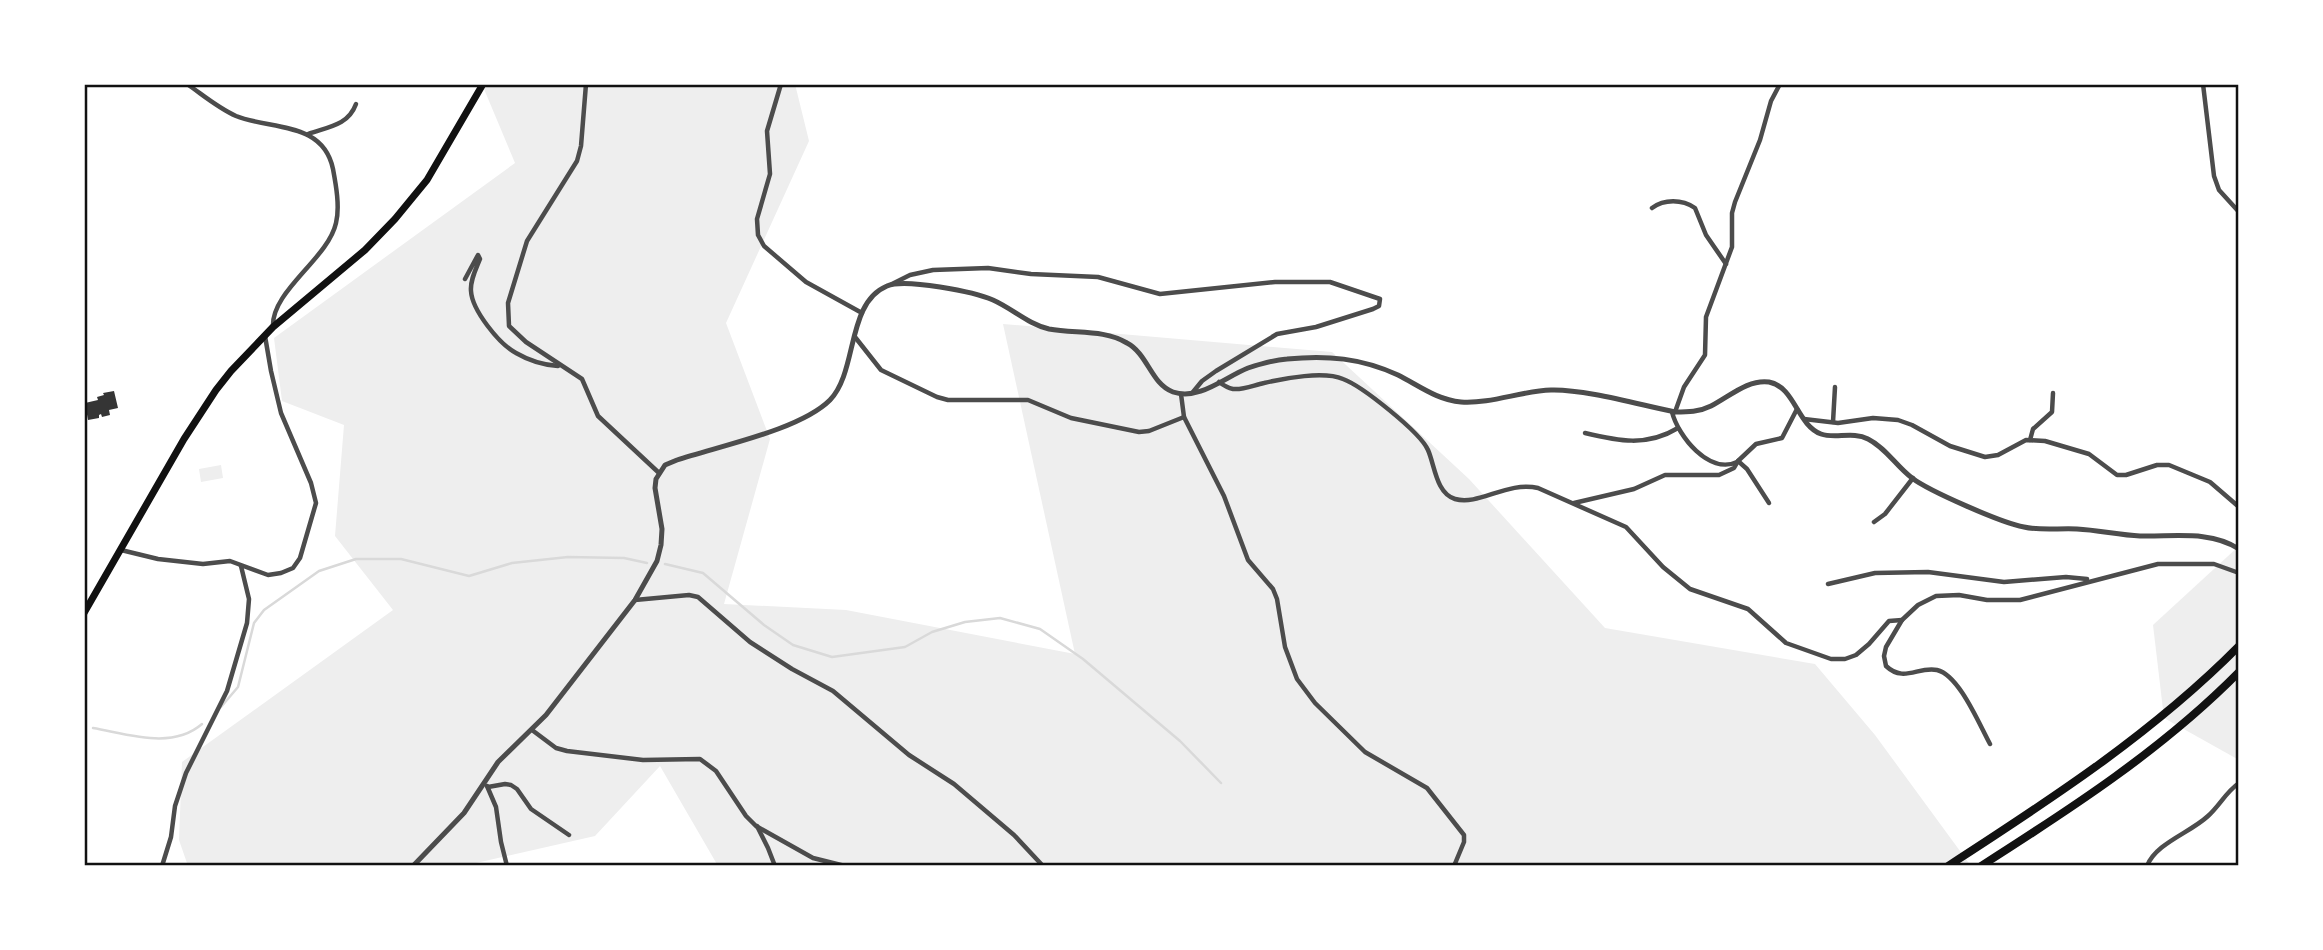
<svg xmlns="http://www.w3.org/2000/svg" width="2323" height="950" font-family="Montserrat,sans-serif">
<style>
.green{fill:#eee}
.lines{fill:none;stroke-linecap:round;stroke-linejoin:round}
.stream{stroke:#d9d9d9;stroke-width:2.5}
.building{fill:#353535}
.minor{stroke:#4c4c4c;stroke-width:4.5}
.tertiary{stroke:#4c4c4c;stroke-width:5}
.primary{stroke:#111;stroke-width:7}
.motorway{stroke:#111;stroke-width:8}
.neatline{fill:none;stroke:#111;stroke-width:2.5}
</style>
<rect width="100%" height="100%" fill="#fff"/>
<!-- green -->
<g class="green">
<path d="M 488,84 L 795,84 L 809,141 L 726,323 L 770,439 L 724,604 L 846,610 L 1075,654 L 1003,324 L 1332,352 L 1469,479 L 1605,628 L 1815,664 L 1875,735 L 1971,866 L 718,866 L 660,766 L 595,836 L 463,866 L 188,866 L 179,840 L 182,762 L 393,610 L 335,536 L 344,425 L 282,401 L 274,338 L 515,163 L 484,89 Z"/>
<path d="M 221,465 L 223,478 L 201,482 L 199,469 Z"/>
<path d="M 2239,546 L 2239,760 L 2164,718 L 2153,625 Z"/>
</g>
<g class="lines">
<!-- stream -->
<g class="stream">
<path d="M 665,564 L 703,573 L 764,625 L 793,645 L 832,657 L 905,647 L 932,632 L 965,622 L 1000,618 L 1040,629 L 1083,659 L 1180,741 L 1221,783"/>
<path d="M 221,707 L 238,687 L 254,623 L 264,610 L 319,571 L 356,559 L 401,559 L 469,576 L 512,563 L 568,557 L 624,558 L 647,563"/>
<path d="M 93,728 C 128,734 172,750 202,724"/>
</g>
</g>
<!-- building -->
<path class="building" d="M 114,391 L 118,408 L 109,410 L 110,415 L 102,417 L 101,414 L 99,415 L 99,418 L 88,420 L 85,403 L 98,400 L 97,397 L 104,395 L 103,393 Z"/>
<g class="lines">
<!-- minor -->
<g class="minor">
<path d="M 187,84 C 203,95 218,108 236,116 C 271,130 323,121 333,169 C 336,185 340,207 336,223 C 328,259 271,291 273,327"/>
<path d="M 586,84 L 581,146 L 577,161 L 527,241 L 508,303 L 509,326 L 526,342 L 582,379 L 598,416 L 658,472"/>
<path d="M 781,84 L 767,131 L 770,174 L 757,219 L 758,235 L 764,246 L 806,282 L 862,313"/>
<path d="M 2203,84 L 2214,176 L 2219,190 L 2239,212"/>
<path d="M 308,134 C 327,127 348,126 356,104"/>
<path d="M 1652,208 C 1664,199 1682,199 1695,208 L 1706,235 L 1726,264"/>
<path d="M 465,279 L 478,255 L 480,259 C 476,269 470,280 471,291 C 472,310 499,344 516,353 C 528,360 544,365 558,366"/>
<path d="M 892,284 L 910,275 L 933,270 L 988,268 L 1031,274 L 1098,277 L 1160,294 L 1275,282 L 1330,282 L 1380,299 L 1379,306 L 1373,309 L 1316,327 L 1277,334 L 1216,371 L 1202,381 L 1193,392"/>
<path d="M 855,337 L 881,370 L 937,397 L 948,400 L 1028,400 L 1071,418 L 1139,432 L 1149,431 L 1184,417"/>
<path d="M 1219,382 C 1223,385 1228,388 1233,389 C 1244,390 1254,385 1264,383 C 1285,378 1324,371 1343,379 C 1362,386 1420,432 1428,450 C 1435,466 1436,493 1455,499 C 1479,506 1507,481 1538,488 L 1626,527 L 1663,567 L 1690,589 L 1748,609 L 1786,643 L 1831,659 L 1845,659 L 1856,655 L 1869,644 L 1889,621 L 1902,620"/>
<path d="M 1181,394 L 1184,417 L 1224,496 L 1248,560 L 1273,589 L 1277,599 L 1285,647 L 1297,679 L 1315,703 L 1365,752 L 1427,788 L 1464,835 L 1464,842 L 1454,866"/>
<path d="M 1672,412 C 1678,436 1709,475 1737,462"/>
<path d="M 1675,412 L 1684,387 L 1705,355 L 1706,317 L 1732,247 L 1732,213 L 1735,202 L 1760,140 L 1771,101 L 1780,84"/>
<path d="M 1804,419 L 1838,423 L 1873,418 L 1898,420 L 1912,425 L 1950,446 L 1985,457 L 1998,455 L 2026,440 L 2045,441 L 2089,454 L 2117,475 L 2126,475 L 2157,465 L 2169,465 L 2210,482 L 2239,507"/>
<path d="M 1833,422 L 1835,387"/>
<path d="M 1585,433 C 1618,441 1647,447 1678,428"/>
<path d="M 2030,440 L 2033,429 L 2052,412 L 2053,393"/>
<path d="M 1738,461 L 1747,469 L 1769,503"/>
<path d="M 1574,503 L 1634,489 L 1665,475 L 1719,475 L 1734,468 L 1738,461 L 1756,444 L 1782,438 L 1797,409"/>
<path d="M 1874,522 L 1885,514 L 1913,478"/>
<path d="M 121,550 L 158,559 L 203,564 L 230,561 L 268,575 L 281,573 L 293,568 L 300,558 L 316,503 L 311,483 L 281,413 L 271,371 L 265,336"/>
<path d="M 1828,584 L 1875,573 L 1928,572 L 2004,582 L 2066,577 L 2087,579"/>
<path d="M 635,600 L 689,595 L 698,597 L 750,642 L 792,669 L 833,691 L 909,755 L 954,784 L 1014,835 L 1043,866"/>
<path d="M 532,730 L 556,748 L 567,751 L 643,760 L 700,759 L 716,771 L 746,816 L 756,826 L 813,858 L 845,866"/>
<path d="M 1990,744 C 1979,724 1959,675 1937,670 C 1918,666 1904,683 1886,666 L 1884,656 L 1886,647 L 1902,620 L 1918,605 L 1936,596 L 1959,595 L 1987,600 L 2020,600 L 2158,564 L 2214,564 L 2239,573"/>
<path d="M 487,786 L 496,807 L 501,842 L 507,866"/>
<path d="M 488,787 L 505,784 L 511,785 L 517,789 L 531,809 L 569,835"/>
<path d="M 757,826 L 768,848 L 775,866"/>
<path d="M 162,866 L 171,837 L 175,806 L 186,773 L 227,691 L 247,623 L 249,599 L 241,566"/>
<path d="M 2147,866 C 2156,843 2190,833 2208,816 C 2220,805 2226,792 2239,783"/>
</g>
<!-- tertiary -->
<path class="tertiary" d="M 413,866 L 464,813 L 498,762 L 546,715 L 635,600 L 657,561 L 661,545 L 662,529 L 655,488 L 656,479 L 665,465 L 677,460 C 719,446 800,430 830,400 C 858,371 846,303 887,286 C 905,278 975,292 993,300 C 1013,309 1028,324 1049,329 C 1075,334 1104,329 1127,343 C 1148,354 1151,384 1173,392 C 1199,401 1225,377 1248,368 C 1260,364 1273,360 1287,359 C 1327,355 1361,358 1398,375 C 1418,385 1437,400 1461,402 C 1491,404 1521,391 1551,390 C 1585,389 1640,405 1675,412 C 1688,412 1699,412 1711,406 C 1729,397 1748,379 1769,382 C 1795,387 1797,425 1821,434 C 1835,439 1853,431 1868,439 C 1886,448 1896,466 1912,478 C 1929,491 2002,523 2024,527 C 2041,531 2059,528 2077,529 C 2098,530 2119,535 2140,536 C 2173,537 2210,530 2239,549"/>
<!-- primary -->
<path class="primary" d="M 84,613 L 184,439 L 216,390 L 231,371 L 273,327 L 365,250 L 395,219 L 427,180 L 483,84"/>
<!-- motorway -->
<g class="motorway">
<path d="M 1948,866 C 2050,800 2153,733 2239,646"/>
<path d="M 1981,866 C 2072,808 2163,749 2239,672"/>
</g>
</g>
<!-- border -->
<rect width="2323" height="950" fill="none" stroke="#ffffff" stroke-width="172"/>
<rect x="86" y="86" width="2151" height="778" class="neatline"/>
</svg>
